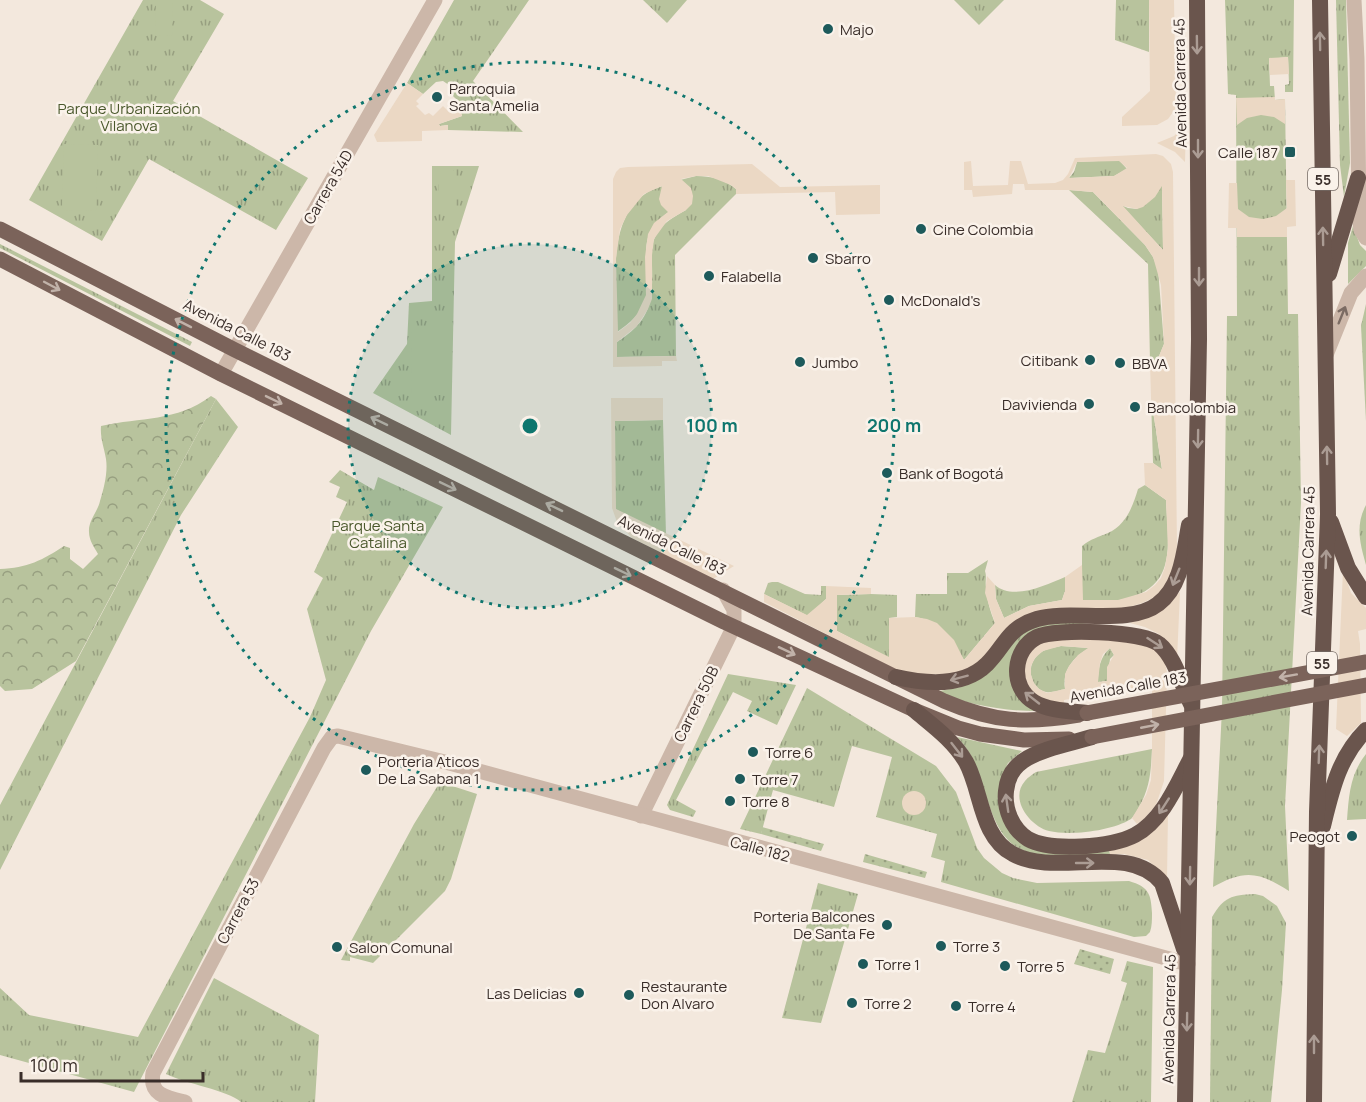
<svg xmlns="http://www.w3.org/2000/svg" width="1366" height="1102" font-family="Manrope,sans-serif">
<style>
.grass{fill:url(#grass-tufts)}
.forest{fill:url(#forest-crowns)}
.garden{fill:url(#garden-dots)}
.pitch{fill:#b8c39d}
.plaza{fill:#ebd8c4;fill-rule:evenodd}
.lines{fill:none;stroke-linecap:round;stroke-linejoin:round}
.tertiary{stroke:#ccb7a9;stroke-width:15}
.primary{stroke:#7b635a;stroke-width:15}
.trunk{stroke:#6a554d;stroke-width:16}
.primary-bridge{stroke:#7b635a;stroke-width:15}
.oneway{stroke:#ab9c94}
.oneway2{stroke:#c1b2a9}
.oneway3{stroke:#7b6b63}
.ring{fill:none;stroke:#0f766e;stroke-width:3;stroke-dasharray:3 6}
.poi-dot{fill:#1d5a5b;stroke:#faf2ea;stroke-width:2}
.labels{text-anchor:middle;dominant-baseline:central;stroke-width:5;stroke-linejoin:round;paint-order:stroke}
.shield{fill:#faf2ea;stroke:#736863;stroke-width:1.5}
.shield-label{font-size:14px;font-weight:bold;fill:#392d29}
.poi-label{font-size:15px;fill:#392d29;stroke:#faf2ea;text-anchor:start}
.street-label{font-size:15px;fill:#392d29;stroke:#faf2ea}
.park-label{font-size:15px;fill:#4a582c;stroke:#faf2ea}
.centre{fill:#0f766e;stroke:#faf2ea;stroke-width:3}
.ring-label{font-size:18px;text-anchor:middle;font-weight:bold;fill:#0f766e;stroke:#faf2ea;stroke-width:5;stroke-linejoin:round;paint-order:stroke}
</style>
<defs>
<pattern id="grass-tufts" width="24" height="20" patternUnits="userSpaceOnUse" patternTransform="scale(1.5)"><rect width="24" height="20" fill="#b8c39d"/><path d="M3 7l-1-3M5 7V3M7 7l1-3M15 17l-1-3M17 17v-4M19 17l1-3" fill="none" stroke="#979f80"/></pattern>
<pattern id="forest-crowns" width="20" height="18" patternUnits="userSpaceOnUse" patternTransform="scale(1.5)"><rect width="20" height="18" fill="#b8c39d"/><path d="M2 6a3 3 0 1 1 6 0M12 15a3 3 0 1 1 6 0" fill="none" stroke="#979f80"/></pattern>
<pattern id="garden-dots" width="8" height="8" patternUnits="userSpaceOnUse" patternTransform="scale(1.5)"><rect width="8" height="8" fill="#b8c39d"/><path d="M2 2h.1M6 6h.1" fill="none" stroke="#979f80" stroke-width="1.8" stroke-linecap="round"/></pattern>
</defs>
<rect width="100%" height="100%" fill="#f3e8dd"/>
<!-- grass -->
<g class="grass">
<path d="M 143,0 L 200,0 L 224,14 L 173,101 L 308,178 L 276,230 L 149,159 L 102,241 L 29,200 Z"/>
<path d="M 454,0 L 529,0 L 473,81 L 523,132 L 448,130 L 448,125 L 440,126 L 439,124 L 462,116 L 459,102 L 451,94 L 452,87 L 443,81 L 436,82 L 423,94 L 407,83 Z"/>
<path d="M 643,0 L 687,0 L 667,23 Z"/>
<path d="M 954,0 L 1004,0 L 979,25 Z"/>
<path d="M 1116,0 L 1149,0 L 1149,52 L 1115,40 Z"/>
<path d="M 1225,0 L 1294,0 L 1293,92 L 1285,92 L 1285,85 L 1289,84 L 1288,57 L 1269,59 L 1270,86 L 1274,86 L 1275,100 L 1285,99 L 1288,314 L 1298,314 L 1301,503 L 1285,806 L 1289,891 C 1259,872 1245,869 1213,887 L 1222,709 L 1227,316 L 1237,316 L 1236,95 L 1228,94 Z"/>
<path d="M 1336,0 L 1346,0 L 1350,163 L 1344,197 L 1340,165 Z"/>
<path d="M 1119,160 L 1127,169 L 1114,176 L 1069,178 L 1074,172 L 1077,162 Z"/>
<path d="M 432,166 L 479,166 L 455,242 L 451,435 L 373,393 L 407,344 L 409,303 L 432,301 Z"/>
<path d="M 696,176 C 711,176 724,179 736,189 L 736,194 L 675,255 L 676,356 L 617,357 L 617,342 C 651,320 653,302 652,265 C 652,256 651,246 655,237 C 661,223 674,217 686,210 L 680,180 Z"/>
<path d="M 1162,184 L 1163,250 L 1121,205 L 1128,208 L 1137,209 Z"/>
<path d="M 663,186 L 669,212 C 632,236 653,264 646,297 C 642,313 630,323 617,332 C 616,291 606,220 645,194 C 650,190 657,188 663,186 Z"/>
<path d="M 1069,190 L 1093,192 L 1145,245 L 1153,257 L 1158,269 L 1164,344 L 1157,361 L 1150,362 L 1148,264 Z"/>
<path d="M 1353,226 L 1360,245 L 1366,251 L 1366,266 L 1348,284 L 1348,243 Z"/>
<path d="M 0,244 L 192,342 L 190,346 L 0,248 Z"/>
<path d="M 1366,304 L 1366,421 L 1361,326 Z"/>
<path d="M 1151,398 L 1162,470 L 1153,463 Z"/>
<path d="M 216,399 L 238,427 L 181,515 L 0,870 L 0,805 Z"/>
<path d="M 663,420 L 666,535 L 615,509 L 615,421 Z"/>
<path d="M 340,470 L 374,490 L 378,477 L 443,507 L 371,631 L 134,1092 L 0,1055 L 0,988 L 29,1015 L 138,1037 L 310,717 L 326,680 L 307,609 L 323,578 L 314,572 L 347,502 L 336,497 L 340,487 L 329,482 Z"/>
<path d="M 1145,485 L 1166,500 C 1168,547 1178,589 1120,600 C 1108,602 1094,600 1082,600 L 1082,546 C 1091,539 1098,537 1108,533 C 1126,525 1133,506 1138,489 Z"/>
<path d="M 1366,505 L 1366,565 C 1360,544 1355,525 1366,505 Z"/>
<path d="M 988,560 L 985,571 C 987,577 985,581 986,587 C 987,600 990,611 995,623 L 964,660 C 950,638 944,622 915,617 L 916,594 L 947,594 L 947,573 L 968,573 Z"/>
<path d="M 1065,577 L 1065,591 L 1062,600 L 1029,606 L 1004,618 L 996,599 L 995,585 C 1013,601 1046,585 1065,577 Z"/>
<path d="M 772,582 L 778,582 L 805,594 L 821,595 L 821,586 L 826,586 L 826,599 L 808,616 L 764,594 L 768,583 Z"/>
<path d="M 871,594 L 897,595 L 897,617 L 889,618 L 889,658 L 837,631 L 837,595 Z"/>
<path d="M 1130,619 L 1039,628 L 1026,635 L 1014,651 L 1036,711 C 1000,711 968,704 934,692 L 961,687 L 1017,636 L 1037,624 Z"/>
<path d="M 1061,646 L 1089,648 C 1073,658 1062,670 1065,689 C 1060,690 1052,693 1046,692 C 1031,689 1026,668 1036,657 C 1042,649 1052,648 1061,646 Z"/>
<path d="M 1110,648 L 1114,655 L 1110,659 L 1107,681 L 1098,682 C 1098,669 1100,657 1110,648 Z"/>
<path d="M 728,674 L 796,685 L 777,725 L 747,711 L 752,701 L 733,692 L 676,800 L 696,811 L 693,817 L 670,810 L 667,805 Z"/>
<path d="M 807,688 L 936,766 L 956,792 L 977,848 L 984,858 L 1002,873 L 1013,878 L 1037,883 L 1129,881 C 1149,887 1151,894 1152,913 C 1152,920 1152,926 1150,932 L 1146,936 L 1134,937 L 941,882 L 945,861 L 931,857 L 937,834 L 876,817 L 892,757 L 852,746 L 834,807 L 773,790 L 761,834 L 740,829 Z"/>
<path d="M 957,737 L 1022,751 L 1008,763 L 1002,776 L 1011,832 L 1109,849 L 1110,854 C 1081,856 1029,863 1008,840 C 996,828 991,810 985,794 C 978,771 975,756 957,737 Z"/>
<path d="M 1152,749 C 1151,771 1150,788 1139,807 C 1137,811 1134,816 1131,819 C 1112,831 1070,836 1049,831 C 1030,826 1009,799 1025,781 C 1028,777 1032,775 1036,772 Z"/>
<path d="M 1366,754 L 1366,819 L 1347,820 C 1349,795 1350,774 1366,754 Z"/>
<path d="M 440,782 L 477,794 L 451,879 L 445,891 L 373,963 L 350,957 L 350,961 L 341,960 L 414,824 Z"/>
<path d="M 818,883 L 858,894 L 821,1023 L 782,1018 Z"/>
<path d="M 1255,894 L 1263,896 L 1277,906 L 1286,923 L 1282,990 L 1271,1102 L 1210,1102 L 1212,917 C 1224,897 1231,895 1255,894 Z"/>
<path d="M 1127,961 L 1153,967 L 1151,1102 L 1072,1102 L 1088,1050 L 1105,1053 L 1127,983 L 1121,981 Z"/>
<path d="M 214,978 L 319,1035 L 315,1102 L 241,1102 C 227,1090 186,1084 166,1074 Z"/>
</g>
<!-- forest -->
<path class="forest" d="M 211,396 L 216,399 L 76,661 L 32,689 L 5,691 L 0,686 L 0,569 C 27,568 43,560 64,546 L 70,548 L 70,559 L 83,569 L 98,554 C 94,547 89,540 89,532 C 88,521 98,511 100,501 C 104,488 108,472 106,459 C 104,447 100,438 101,426 C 141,417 176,422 211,396 Z"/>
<!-- garden -->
<g class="garden">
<path d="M 762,827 L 824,844 L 821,851 L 761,834 Z"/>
<path d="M 865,854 L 927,872 L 925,878 L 863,862 Z"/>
<path d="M 1080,949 L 1114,959 L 1110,974 L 1074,964 Z"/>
</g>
<!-- pitch -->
<g class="pitch">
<path d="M 156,2 L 173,2 L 172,36 L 155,35 Z"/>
<path d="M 64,144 L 98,145 L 96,211 L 62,210 Z"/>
<rect x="439" y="171" width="17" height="39"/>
<path d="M 411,330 L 445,330 L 445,395 L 412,395 Z"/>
</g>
<!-- plaza -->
<g class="plaza">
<path d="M 1149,0 L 1174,0 L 1176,108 L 1168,119 L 1157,125 L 1122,126 L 1122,117 L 1150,91 Z"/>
<path d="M 1288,57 L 1289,74 L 1270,75 L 1269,58 Z"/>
<path d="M 407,83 L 423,94 L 416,101 L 419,104 L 416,106 L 425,115 L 429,113 L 433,116 L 443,106 L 449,112 L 459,102 L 462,116 L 439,124 L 440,126 L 448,125 L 448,130 L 422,131 L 422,141 L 377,142 L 374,135 Z"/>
<path d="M 1275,97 L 1275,100 L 1285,99 L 1285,124 L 1274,117 L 1261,115 L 1247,118 L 1237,125 L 1236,98 Z"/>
<path d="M 1185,125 L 1186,127 L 1185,162 L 1175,152 L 1157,143 L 1174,136 Z"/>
<path d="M 1156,154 L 1163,156 L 1171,164 L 1173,172 L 1177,550 L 1174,568 L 1167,584 L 1157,596 L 1142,603 L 1126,608 L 1056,608 L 962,674 L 904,674 L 764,602 L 764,594 L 807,615 L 826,599 L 826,586 L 871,588 L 871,594 L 837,595 L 837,631 L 889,657 L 889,618 L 915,617 L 927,619 L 937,623 L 954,640 L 964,660 L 995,623 L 985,593 L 987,576 L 995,585 L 996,599 L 1004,618 L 1029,606 L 1062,600 L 1065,591 L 1065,577 L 1082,565 L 1083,600 L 1118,600 L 1146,592 L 1155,585 L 1161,578 L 1165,567 L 1168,549 L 1166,500 L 1145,485 L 1144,463 L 1153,463 L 1162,469 L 1151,398 L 1150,362 L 1157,361 L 1164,344 L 1161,285 L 1153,257 L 1145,245 L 1093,192 L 1069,190 L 1025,190 L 1024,184 L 1013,184 L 1012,194 L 973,197 L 972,190 L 964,190 L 964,162 L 971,161 L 973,186 L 1008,185 L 1010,161 L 1021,161 L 1028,184 L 1055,183 L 1063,180 L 1068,174 L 1075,158 ZM 1119,161 L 1127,168 L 1114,176 L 1069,178 L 1077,162 ZM 1162,186 L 1163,250 L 1123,206 L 1137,209 L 1143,207 L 1155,197 Z"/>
<path d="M 752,164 L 780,187 L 880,185 L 880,214 L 836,215 L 835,192 L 736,194 L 736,189 L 731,185 L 708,176 L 696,176 L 681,179 L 691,188 L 693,196 L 692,204 L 686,210 L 667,221 L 654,239 L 652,255 L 652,299 L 648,309 L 637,326 L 617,342 L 617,357 L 676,356 L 677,361 L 662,361 L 662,366 L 613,367 L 613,179 L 616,172 L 620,168 L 628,167 ZM 662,186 L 659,199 L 661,205 L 668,212 L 654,223 L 648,234 L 645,257 L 646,295 L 637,314 L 630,323 L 618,332 L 616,259 L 620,229 L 627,215 L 644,194 Z"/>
<path d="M 1286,180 L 1295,180 L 1296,226 L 1287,227 L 1287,237 L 1237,237 L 1237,228 L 1228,228 L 1229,183 L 1237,183 L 1238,209 L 1249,217 L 1263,219 L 1276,216 L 1287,208 Z"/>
<path d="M 611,398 L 663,398 L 663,420 L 615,421 L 616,509 L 734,566 L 713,579 L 632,538 L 617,522 L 612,508 Z"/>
<path d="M 1343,570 L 1351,593 L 1366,608 L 1366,629 L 1358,631 L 1360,644 L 1361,723 L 1347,736 L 1336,729 Z"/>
<path d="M 1180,592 L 1177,660 L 1159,634 L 1145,627 L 1130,623 L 1169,602 Z"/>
<path d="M 1125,636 L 1156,647 L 1165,662 L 1167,673 L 1164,781 L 1156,805 L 1145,818 L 1137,824 L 1132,818 L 1146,795 L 1151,780 L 1152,749 L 1152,685 L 1064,700 L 1064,704 L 1043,701 L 1025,684 L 1024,661 L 1029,653 L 1043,640 ZM 1061,646 L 1088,648 L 1078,655 L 1069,666 L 1065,674 L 1065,689 L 1047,693 L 1039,689 L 1034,683 L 1031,675 L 1031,666 L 1035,658 L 1043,651 ZM 1110,648 L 1114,655 L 1107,667 L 1107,681 L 1098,682 L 1100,663 L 1103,654 Z"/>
<circle cx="914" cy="803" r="12"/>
<path d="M 1168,812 L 1167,879 L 1148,860 L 1124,854 L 1110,854 L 1109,849 Z"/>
</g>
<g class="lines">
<!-- tertiary -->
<g class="tertiary">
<path d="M 1354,0 L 1357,59 L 1359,214 L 1361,230 L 1366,238"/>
<path d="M 1326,355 L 1351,293 L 1366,276"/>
<path d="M 221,374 L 435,0"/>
<path d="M 641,816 L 734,626 L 734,610 L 723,590"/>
<path d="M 185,1102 C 167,1098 149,1095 153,1073 L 324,748 L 332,737 L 338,736 L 453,764 L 1188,964"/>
</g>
<!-- primary -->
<g class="primary">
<path d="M 0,229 L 235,350 L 944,701 C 993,722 1026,724 1079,715"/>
<path d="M 0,259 L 221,374 L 724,622 L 914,710 L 958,728 L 980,734 L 1024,740 L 1069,739"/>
</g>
<!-- trunk -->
<g class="trunk">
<path d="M 1329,274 L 1358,178"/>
<path d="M 1331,522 L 1348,568 L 1366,597"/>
<path d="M 896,677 C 926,684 964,687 987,664 C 1006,645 1007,628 1037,619 C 1071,609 1130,626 1158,604 C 1182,586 1184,551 1189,525"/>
<path d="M 914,710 C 933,726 953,740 966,762 C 982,791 980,837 1013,854 C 1057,878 1128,841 1162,883 L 1184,949"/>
<path d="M 1087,713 C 1070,711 1049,711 1034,702 C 1009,687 1013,649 1037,637 C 1056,628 1142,631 1159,644 C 1175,657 1182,686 1191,704"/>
<path d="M 1092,737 C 1072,743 1040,749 1023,761 C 1013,768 1007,779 1006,791 C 1004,809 1012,829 1028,839 C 1051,852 1112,847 1135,835 C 1163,820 1177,784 1191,758"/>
<path d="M 1323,826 C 1332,789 1339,757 1366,730"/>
<path d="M 1185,1102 L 1199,339 L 1197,0"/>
<path d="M 1314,1102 L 1317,812 L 1328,514 L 1320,0"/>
</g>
<!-- primary-bridge -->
<g class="primary-bridge">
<path d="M 1087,713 L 1366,662"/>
<path d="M 1092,737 L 1366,685"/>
</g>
</g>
<!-- one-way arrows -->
<defs><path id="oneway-shaft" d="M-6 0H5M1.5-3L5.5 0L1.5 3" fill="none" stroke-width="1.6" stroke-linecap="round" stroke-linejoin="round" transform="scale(1.5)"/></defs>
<g class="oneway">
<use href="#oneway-shaft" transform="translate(1320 41) rotate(-91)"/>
<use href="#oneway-shaft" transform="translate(1197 45) rotate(89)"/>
<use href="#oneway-shaft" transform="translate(1198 149) rotate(90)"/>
<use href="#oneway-shaft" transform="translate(1323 236) rotate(-91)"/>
<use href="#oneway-shaft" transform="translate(1199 277) rotate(90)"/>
<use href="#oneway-shaft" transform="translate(1198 439) rotate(91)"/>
<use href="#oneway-shaft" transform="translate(1327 455) rotate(-91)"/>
<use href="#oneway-shaft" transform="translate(1326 559) rotate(-88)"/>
<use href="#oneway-shaft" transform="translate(1176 577) rotate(112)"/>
<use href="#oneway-shaft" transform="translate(1155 643) rotate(33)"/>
<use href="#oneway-shaft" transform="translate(959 678) rotate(165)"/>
<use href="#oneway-shaft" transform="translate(1032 698) rotate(-142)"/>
<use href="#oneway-shaft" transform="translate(957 750) rotate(52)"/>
<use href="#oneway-shaft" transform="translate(1319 754) rotate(-88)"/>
<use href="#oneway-shaft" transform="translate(1007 803) rotate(-98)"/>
<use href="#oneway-shaft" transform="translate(1164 806) rotate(123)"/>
<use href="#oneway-shaft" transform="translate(1085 863)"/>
<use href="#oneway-shaft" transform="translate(1190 876) rotate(91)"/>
<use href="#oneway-shaft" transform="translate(1187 1022) rotate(91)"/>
<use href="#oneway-shaft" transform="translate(1314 1044) rotate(-90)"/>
</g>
<g class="oneway2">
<use href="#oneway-shaft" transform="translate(52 286) rotate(28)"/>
<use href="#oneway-shaft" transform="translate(183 323) rotate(-153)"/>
<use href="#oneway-shaft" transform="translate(274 400) rotate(26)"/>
<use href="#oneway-shaft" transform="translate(379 421) rotate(-154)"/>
<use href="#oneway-shaft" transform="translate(448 486) rotate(26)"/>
<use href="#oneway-shaft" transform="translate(554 507) rotate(-154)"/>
<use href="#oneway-shaft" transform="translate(623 572) rotate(26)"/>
<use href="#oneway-shaft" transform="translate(787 651) rotate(25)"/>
<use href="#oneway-shaft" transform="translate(1288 676) rotate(170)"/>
<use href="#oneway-shaft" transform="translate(1150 726) rotate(-11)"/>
</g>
<use class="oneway3" href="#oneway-shaft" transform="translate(1342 315) rotate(-68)"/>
<!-- distance rings -->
<circle cx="530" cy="426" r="182" fill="#0f766e" fill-opacity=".12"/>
<g class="ring">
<circle cx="530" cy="426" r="182"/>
<circle cx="530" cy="426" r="364"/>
</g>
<!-- markers -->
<g class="poi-dot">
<circle cx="828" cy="29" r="6"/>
<circle cx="437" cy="97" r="6"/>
<rect x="1284" y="146" width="12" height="12" rx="3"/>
<circle cx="921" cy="229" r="6"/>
<circle cx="813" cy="258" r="6"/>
<circle cx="709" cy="276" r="6"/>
<circle cx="889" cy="300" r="6"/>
<circle cx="1090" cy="360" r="6"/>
<circle cx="800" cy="362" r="6"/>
<circle cx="1120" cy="363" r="6"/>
<circle cx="1089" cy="404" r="6"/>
<circle cx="1135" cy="407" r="6"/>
<circle cx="887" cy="473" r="6"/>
<circle cx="753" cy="752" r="6"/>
<circle cx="366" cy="770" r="6"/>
<circle cx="740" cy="779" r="6"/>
<circle cx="730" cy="801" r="6"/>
<circle cx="1352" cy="836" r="6"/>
<circle cx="887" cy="925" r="6"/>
<circle cx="941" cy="946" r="6"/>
<circle cx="337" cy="947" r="6"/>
<circle cx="863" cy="964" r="6"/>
<circle cx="1005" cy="966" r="6"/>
<circle cx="579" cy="993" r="6"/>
<circle cx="629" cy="995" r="6"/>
<circle cx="852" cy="1003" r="6"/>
<circle cx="956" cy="1006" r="6"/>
</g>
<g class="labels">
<!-- shield labels -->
<g class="shield">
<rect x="1308" y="168" width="30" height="22" rx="4.5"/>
<rect x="1307" y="652" width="30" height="22" rx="4.5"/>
</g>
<g class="shield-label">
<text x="1323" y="179">55</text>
<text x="1322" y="663">55</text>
</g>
<!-- poi labels -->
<g class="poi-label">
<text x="840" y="29">Majo</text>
<text x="449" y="88">Parroquia<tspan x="449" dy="17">Santa Amelia</tspan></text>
<text x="1278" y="152" text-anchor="end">Calle 187</text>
<text x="933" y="229">Cine Colombia</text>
<text x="825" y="258">Sbarro</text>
<text x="721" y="276">Falabella</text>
<text x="901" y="300">McDonald's</text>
<text x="1078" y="360" text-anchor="end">Citibank</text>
<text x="812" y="362">Jumbo</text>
<text x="1132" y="363">BBVA</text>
<text x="1077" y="404" text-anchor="end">Davivienda</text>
<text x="1147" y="407">Bancolombia</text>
<text x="899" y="473">Bank of Bogotá</text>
<text x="765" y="752">Torre 6</text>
<text x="378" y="761">Porteria Aticos<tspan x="378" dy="17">De La Sabana 1</tspan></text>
<text x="752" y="779">Torre 7</text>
<text x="742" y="801">Torre 8</text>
<text x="1340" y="836" text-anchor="end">Peogot</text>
<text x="875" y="916" text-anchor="end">Porteria Balcones<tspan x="875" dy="17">De Santa Fe</tspan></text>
<text x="953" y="946">Torre 3</text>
<text x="349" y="947">Salon Comunal</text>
<text x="875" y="964">Torre 1</text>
<text x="1017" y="966">Torre 5</text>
<text x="641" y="986">Restaurante<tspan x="641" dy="17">Don Alvaro</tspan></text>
<text x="567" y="993" text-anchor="end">Las Delicias</text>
<text x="864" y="1003">Torre 2</text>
<text x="968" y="1006">Torre 4</text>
</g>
<!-- street labels -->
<g class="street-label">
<text transform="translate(1180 83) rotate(-91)">Avenida Carrera 45</text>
<text transform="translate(328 187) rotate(-60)">Carrera 54D</text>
<text transform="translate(237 330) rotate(27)">Avenida Calle 183</text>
<text transform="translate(672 545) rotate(26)">Avenida Calle 183</text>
<text transform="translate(1308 551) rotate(-89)">Avenida Carrera 45</text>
<text transform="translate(1128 687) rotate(-10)">Avenida Calle 183</text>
<text transform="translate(696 704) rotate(-64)">Carrera 50B</text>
<text transform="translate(760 849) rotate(15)">Calle 182</text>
<text transform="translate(238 911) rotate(-62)">Carrera 53</text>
<text transform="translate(1169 1019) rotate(-89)">Avenida Carrera 45</text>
</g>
<!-- park labels -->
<g class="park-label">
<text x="129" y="108">Parque Urbanización<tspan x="129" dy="17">Vilanova</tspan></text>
<text x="378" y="525">Parque Santa<tspan x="378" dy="17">Catalina</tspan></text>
</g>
</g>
<circle cx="530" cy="426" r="9" class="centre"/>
<g class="ring-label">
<text x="712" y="432">100 m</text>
<text x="894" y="432">200 m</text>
</g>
<!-- scale -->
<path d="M21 1072v9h182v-9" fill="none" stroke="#392d29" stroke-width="3"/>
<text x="30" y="1072" font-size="18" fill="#392d29" stroke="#faf2ea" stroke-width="4.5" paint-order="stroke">100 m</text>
</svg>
